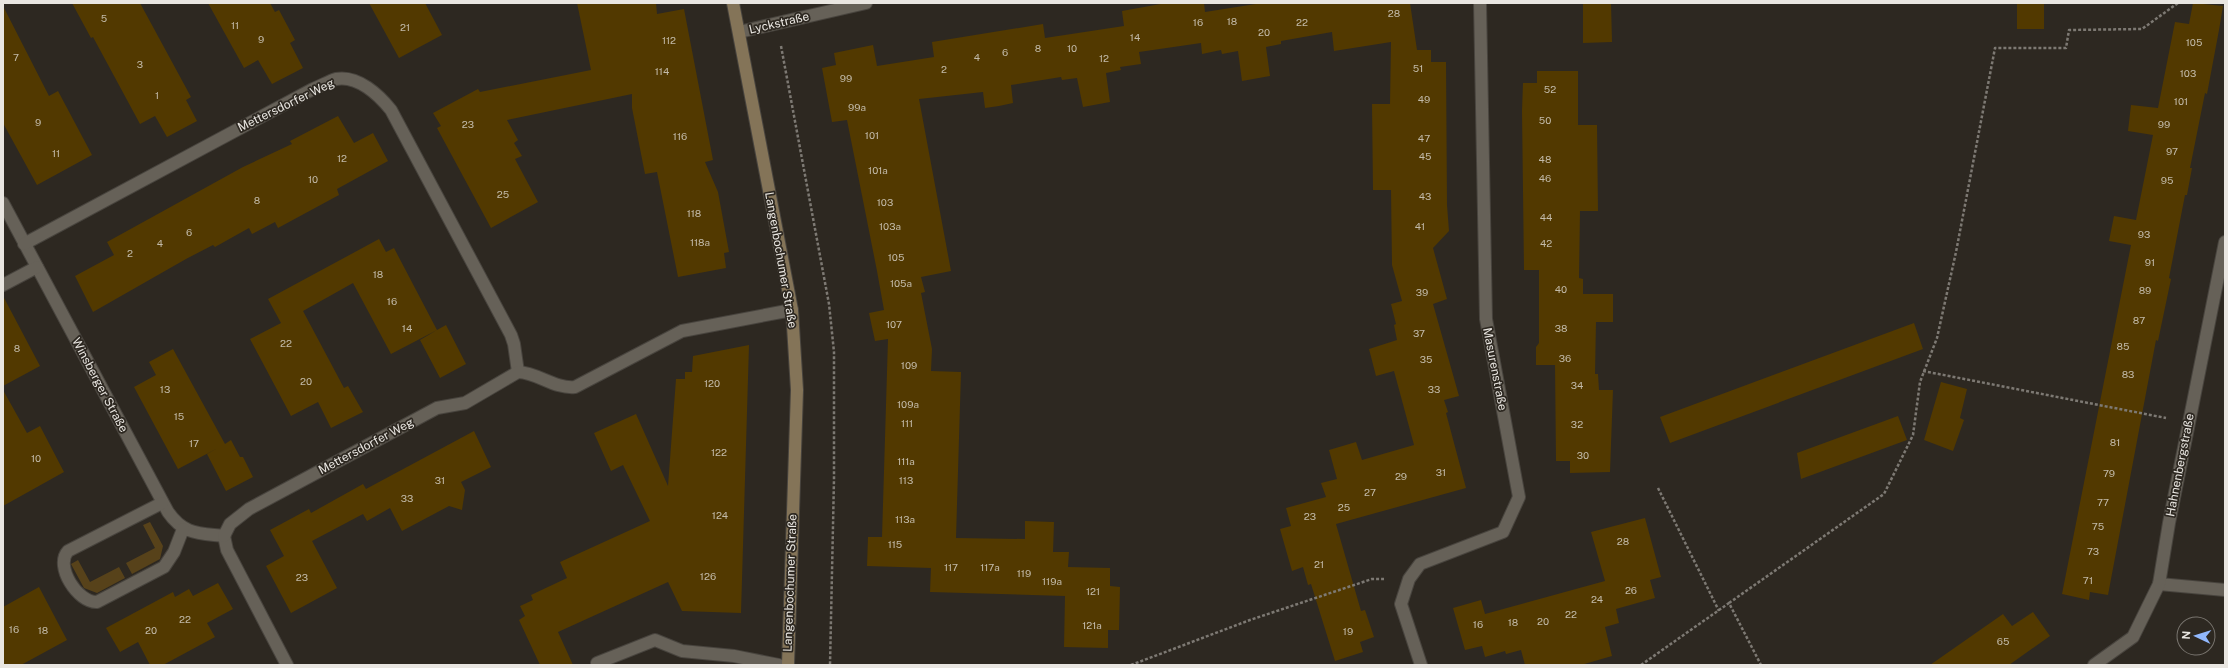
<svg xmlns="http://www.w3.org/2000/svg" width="2228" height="668" font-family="'Public Sans',sans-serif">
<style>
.green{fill:#57421a}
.building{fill:#523900}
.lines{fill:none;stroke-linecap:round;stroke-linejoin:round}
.lane-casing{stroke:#48443e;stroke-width:14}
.street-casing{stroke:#48443e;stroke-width:14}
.secondary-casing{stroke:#48443e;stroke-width:14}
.path{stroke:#7d7973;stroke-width:2.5;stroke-dasharray:3 2;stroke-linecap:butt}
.lane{stroke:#666158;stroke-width:12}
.street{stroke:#666158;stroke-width:12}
.secondary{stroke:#847458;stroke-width:12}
.labels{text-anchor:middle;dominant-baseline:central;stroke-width:3.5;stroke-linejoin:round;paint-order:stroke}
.number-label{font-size:10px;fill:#c3bba9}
.street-label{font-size:12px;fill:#e9e6e1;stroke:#2d2821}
</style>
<rect width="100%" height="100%" fill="#2d2821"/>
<!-- green -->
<g class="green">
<path d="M 150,522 L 163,546 L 160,559 L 132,574 L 126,563 L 155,548 L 143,525 Z"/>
<path d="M 78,560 L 90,582 L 119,567 L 125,578 L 97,593 L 84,588 L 71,564 Z"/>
</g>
<!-- building -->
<g class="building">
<path d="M 72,3 L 140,3 L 191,97 L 186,100 L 197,121 L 167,137 L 155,116 L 140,124 L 93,37 L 91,38 Z"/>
<path d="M 208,3 L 270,3 L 275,12 L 279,10 L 295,40 L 290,43 L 303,68 L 272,84 L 258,60 L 244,68 Z"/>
<path d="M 369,3 L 425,3 L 442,35 L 399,58 Z"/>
<path d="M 577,3 L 656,3 L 657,14 L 684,9 L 713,160 L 705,162 L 718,192 L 729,252 L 724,253 L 726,268 L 678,277 L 657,172 L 645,174 L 632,108 L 632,94 L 507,120 L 518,140 L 514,143 L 522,156 L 515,159 L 538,202 L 491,228 L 437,128 L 441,126 L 433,113 L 478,89 L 480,92 L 591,70 Z"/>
<path d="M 1166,3 L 1204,3 L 1205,12 L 1262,3 L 1410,3 L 1417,50 L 1431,50 L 1431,62 L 1446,62 L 1447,205 L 1449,231 L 1433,248 L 1447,299 L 1433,304 L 1459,396 L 1444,400 L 1448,412 L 1446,413 L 1466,488 L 1336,524 L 1361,611 L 1365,610 L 1374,637 L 1360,642 L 1363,652 L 1335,661 L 1311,584 L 1308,585 L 1303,567 L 1292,571 L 1280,529 L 1291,526 L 1286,508 L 1326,497 L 1321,483 L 1337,479 L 1329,450 L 1356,442 L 1362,460 L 1414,445 L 1394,371 L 1376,376 L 1369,349 L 1397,340 L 1394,325 L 1396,324 L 1391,304 L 1402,301 L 1392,265 L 1391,190 L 1373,190 L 1372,104 L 1390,104 L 1391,42 L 1334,51 L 1332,32 L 1281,41 L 1281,44 L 1266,47 L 1270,76 L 1242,81 L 1238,51 L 1222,54 L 1221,50 L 1202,54 L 1201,43 L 1139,52 L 1141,64 L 1120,67 L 1121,70 L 1106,73 L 1110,102 L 1083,107 L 1077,78 L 1062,80 L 1061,77 L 1011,85 L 1013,103 L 999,106 L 985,108 L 983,92 L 919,99 L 951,271 L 921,277 L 925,292 L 921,293 L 932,349 L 931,371 L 961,372 L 956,538 L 1025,539 L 1025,521 L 1054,522 L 1053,552 L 1069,552 L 1068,567 L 1110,568 L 1110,586 L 1120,587 L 1119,630 L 1108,630 L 1108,648 L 1064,647 L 1065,596 L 930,592 L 931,568 L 867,566 L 868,537 L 882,537 L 888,339 L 875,341 L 869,313 L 884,310 L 877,271 L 847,120 L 832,122 L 822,68 L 836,65 L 834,53 L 873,45 L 877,66 L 934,57 L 932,42 L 1043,24 L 1045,38 L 1124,26 L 1122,11 Z"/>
<path d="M 1583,3 L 1611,3 L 1612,42 L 1583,43 Z"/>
<rect x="2017" y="3" width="27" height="26"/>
<path d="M 2193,3 L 2223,6 L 2219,30 L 2207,94 L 2205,93 L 2190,168 L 2192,168 L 2187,195 L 2185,195 L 2169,278 L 2171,279 L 2158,341 L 2156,340 L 2108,595 L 2090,592 L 2089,600 L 2062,594 L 2131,245 L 2109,241 L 2114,216 L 2136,220 L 2153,135 L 2128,131 L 2131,105 L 2158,108 L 2175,22 L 2189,24 Z"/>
<path d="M 3,6 L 49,96 L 58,91 L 92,155 L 37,185 L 3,123 Z"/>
<path d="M 1537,71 L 1578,71 L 1578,125 L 1597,125 L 1598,211 L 1580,211 L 1579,278 L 1583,279 L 1583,294 L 1613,294 L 1613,322 L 1596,322 L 1595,374 L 1598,374 L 1599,390 L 1613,390 L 1610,472 L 1570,473 L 1570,461 L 1556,461 L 1555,365 L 1536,365 L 1536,347 L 1539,343 L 1539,270 L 1524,270 L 1522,111 L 1523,83 L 1537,83 Z"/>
<path d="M 338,116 L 354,143 L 373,133 L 388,161 L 337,189 L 339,195 L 278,228 L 275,222 L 252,234 L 249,228 L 215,247 L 213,245 L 186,259 L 93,312 L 75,276 L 114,255 L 107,242 L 243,167 L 292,144 L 290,141 Z"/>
<path d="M 379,239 L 386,252 L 394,248 L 437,330 L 446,325 L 466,364 L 440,378 L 420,340 L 437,330 L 391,354 L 353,283 L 303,311 L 344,388 L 348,386 L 363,412 L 331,428 L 318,402 L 291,416 L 250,339 L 281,323 L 268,299 Z"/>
<path d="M 3,296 L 40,366 L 3,386 Z"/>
<path d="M 1914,323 L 1923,349 L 1670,443 L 1660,417 Z"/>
<path d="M 749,345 L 741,613 L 682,611 L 668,582 L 558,632 L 573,665 L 540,665 L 519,620 L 525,616 L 520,606 L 533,600 L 531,595 L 567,578 L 560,562 L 650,521 L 623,465 L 611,471 L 594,433 L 636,414 L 668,486 L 676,379 L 685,379 L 685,372 L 692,372 L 693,356 Z"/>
<path d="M 173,349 L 225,444 L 231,440 L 240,457 L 243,457 L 253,477 L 226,491 L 207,454 L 218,448 L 178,469 L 134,387 L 156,375 L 149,362 Z"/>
<path d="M 1941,382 L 1967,389 L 1960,418 L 1964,420 L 1953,451 L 1924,440 Z"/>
<path d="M 3,390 L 27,433 L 40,426 L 64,472 L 3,506 Z"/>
<path d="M 1898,416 L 1907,440 L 1801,479 L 1797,453 Z"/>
<path d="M 474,431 L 491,467 L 461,482 L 465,490 L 462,510 L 449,506 L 402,531 L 390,508 L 367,521 L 363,514 L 312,541 L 337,588 L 291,613 L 266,566 L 284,556 L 270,530 L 309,509 L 311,513 L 363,484 L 366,489 Z"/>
<path d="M 1645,518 L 1661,577 L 1650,580 L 1655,598 L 1616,609 L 1619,623 L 1605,627 L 1612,656 L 1581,665 L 1525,665 L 1521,650 L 1506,654 L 1505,651 L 1485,657 L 1482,646 L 1465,650 L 1453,608 L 1481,600 L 1485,614 L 1605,581 L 1591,532 Z"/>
<path d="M 218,583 L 233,609 L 207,623 L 215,637 L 163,665 L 150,665 L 138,642 L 120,652 L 106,628 L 173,592 L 175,597 L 189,589 L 193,596 Z"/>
<path d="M 39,587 L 67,640 L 21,665 L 3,665 L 3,607 Z"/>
<path d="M 2033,612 L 2050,636 L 2009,665 L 1930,665 L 2003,614 L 2012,626 Z"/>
</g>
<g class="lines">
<!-- lane casing -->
<g class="lane-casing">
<path id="lane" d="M 597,663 L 655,640 L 682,651 L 734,656 L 779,665"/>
</g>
<!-- street casing -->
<g class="street-casing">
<g id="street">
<path d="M 739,32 L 866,3"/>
<path d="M 3,203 L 168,512 C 184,535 199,533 224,536 L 227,550 L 287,665"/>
<path d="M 24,244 L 313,89 C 321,86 329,81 336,79 C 358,75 379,95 391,110 L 511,335 L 514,344 L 518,372"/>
<path d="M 3,285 L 37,267"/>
<path d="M 162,503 L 68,551 C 54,566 78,603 97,602 L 164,567 L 174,552 L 183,529"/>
<path d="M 224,536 L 230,524 L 249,509 L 437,408 L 465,403 L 518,372 C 539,373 554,389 575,387 L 682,331 L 792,310"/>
<path d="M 2159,584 L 2225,590"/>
<path d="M 1421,665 L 1401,604 L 1409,579 L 1420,564 L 1503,532 L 1519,497 L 1486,319 L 1480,3"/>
<path d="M 2094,665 L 2133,637 L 2159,584 L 2169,523 L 2225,242"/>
</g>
</g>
<!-- secondary casing -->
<g class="secondary-casing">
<path id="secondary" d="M 733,3 L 792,310 L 797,390 L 788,665"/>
</g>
<!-- path -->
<g class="path">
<path d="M 781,46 L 829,304 L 834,352 L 834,479 L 830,665"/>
<path d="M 1923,371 L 2166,418"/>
<path d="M 1658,488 L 1719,611"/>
<path d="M 1729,603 L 1884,494 L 1913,435 L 1920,382 L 1937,338 L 1956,252 L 1995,48 L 2066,48 L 2069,30 L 2142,29 L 2178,3"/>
<path d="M 1131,665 L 1250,620 L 1372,579 L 1384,579"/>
<path d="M 1641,665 L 1729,603 L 1761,665"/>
</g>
<!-- lane -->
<use href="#lane" class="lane"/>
<!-- street -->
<use href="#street" class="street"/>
<!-- secondary -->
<use href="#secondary" class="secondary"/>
</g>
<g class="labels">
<!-- number labels -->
<g class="number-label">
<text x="1394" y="13">28</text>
<text x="104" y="18">5</text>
<text x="1232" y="21">18</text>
<text x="1198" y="22">16</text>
<text x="1302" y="22">22</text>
<text x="235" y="25">11</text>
<text x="405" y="27">21</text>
<text x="1264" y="32">20</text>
<text x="1135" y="37">14</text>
<text x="261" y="39">9</text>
<text x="669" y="40">112</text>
<text x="2194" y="42">105</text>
<text x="1038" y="48">8</text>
<text x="1072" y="48">10</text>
<text x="1005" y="52">6</text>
<text x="16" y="57">7</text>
<text x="977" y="57">4</text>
<text x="1104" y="58">12</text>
<text x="140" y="64">3</text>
<text x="1418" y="68">51</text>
<text x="944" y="69">2</text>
<text x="662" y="71">114</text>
<text x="2188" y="73">103</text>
<text x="846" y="78">99</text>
<text x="1550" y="89">52</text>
<text x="157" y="95">1</text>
<text x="1424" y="99">49</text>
<text x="2181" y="101">101</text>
<text x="857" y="107">99a</text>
<text x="1545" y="120">50</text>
<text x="38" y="122">9</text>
<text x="468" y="124">23</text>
<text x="2164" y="124">99</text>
<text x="872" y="135">101</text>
<text x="680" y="136">116</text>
<text x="1424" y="138">47</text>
<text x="2172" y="151">97</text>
<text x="56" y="153">11</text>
<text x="1425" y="156">45</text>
<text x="342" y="158">12</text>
<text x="1545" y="159">48</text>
<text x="878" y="170">101a</text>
<text x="1545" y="178">46</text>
<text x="313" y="179">10</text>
<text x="2167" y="180">95</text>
<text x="503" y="194">25</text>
<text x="1425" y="196">43</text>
<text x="257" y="200">8</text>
<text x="885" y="202">103</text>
<text x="694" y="213">118</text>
<text x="1546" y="217">44</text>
<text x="890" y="226">103a</text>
<text x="1420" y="226">41</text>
<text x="189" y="232">6</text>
<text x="2144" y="234">93</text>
<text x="700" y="242">118a</text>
<text x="160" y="243">4</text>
<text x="1546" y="243">42</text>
<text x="130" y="253">2</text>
<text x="896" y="257">105</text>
<text x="2150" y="262">91</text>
<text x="378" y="274">18</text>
<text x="901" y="283">105a</text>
<text x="1561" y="289">40</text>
<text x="2145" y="290">89</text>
<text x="1422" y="292">39</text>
<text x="392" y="301">16</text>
<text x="2139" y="320">87</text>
<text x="894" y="324">107</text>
<text x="407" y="328">14</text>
<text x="1561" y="328">38</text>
<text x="1419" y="333">37</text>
<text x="286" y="343">22</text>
<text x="2123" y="346">85</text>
<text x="17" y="348">8</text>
<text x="1565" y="358">36</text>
<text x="1426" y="359">35</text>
<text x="909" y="365">109</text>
<text x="2128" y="374">83</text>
<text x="306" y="381">20</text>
<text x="712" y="383">120</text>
<text x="1577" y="385">34</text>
<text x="165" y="389">13</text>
<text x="1434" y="389">33</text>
<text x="908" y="404">109a</text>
<text x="179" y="416">15</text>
<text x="907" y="423">111</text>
<text x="1577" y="424">32</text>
<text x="2115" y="442">81</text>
<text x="194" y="443">17</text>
<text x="719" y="452">122</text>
<text x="1583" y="455">30</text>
<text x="36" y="458">10</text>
<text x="906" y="461">111a</text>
<text x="1441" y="472">31</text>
<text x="2109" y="473">79</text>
<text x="1401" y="476">29</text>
<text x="440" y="480">31</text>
<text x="906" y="480">113</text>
<text x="1370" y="492">27</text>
<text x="407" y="498">33</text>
<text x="2103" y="502">77</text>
<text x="1344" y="507">25</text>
<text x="720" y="515">124</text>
<text x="1310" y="516">23</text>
<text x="905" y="519">113a</text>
<text x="2098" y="526">75</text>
<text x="1623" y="541">28</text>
<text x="895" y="544">115</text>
<text x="2093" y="551">73</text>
<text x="1319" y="564">21</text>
<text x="951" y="567">117</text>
<text x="990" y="567">117a</text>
<text x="1024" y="573">119</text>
<text x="708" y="576">126</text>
<text x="302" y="577">23</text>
<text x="2088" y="580">71</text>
<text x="1052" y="581">119a</text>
<text x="1631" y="590">26</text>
<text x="1093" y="591">121</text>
<text x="1597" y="599">24</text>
<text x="1571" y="614">22</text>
<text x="185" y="619">22</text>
<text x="1543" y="621">20</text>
<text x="1513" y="622">18</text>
<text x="1478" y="624">16</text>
<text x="1092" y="625">121a</text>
<text x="14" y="629">16</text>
<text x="43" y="630">18</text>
<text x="151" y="630">20</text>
<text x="1348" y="631">19</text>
<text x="2003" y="641">65</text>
</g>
<!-- street labels -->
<g class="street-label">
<text transform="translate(779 23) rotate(-13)">Lyckstraße</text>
<text transform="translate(286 105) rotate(-26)">Mettersdorfer Weg</text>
<text transform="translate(781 260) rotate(80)">Langenbochumer Straße</text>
<text transform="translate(1495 369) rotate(79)">Masurenstraße</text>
<text transform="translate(100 385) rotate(62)">Winsberger Straße</text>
<text transform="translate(366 446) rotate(-28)">Mettersdorfer Weg</text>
<text transform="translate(2180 465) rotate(-79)">Hahnenbergstraße</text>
<text transform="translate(790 583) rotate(-88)">Langenbochumer Straße</text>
</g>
</g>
<!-- border -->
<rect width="2228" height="668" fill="none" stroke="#e9e6e1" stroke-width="8"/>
<!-- north arrow -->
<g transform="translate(2196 636) rotate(274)"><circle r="19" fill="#2d2821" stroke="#78746e"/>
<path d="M0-3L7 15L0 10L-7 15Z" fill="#91b8fd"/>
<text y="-6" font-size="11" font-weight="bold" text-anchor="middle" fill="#e9e6e1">N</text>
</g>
</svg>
